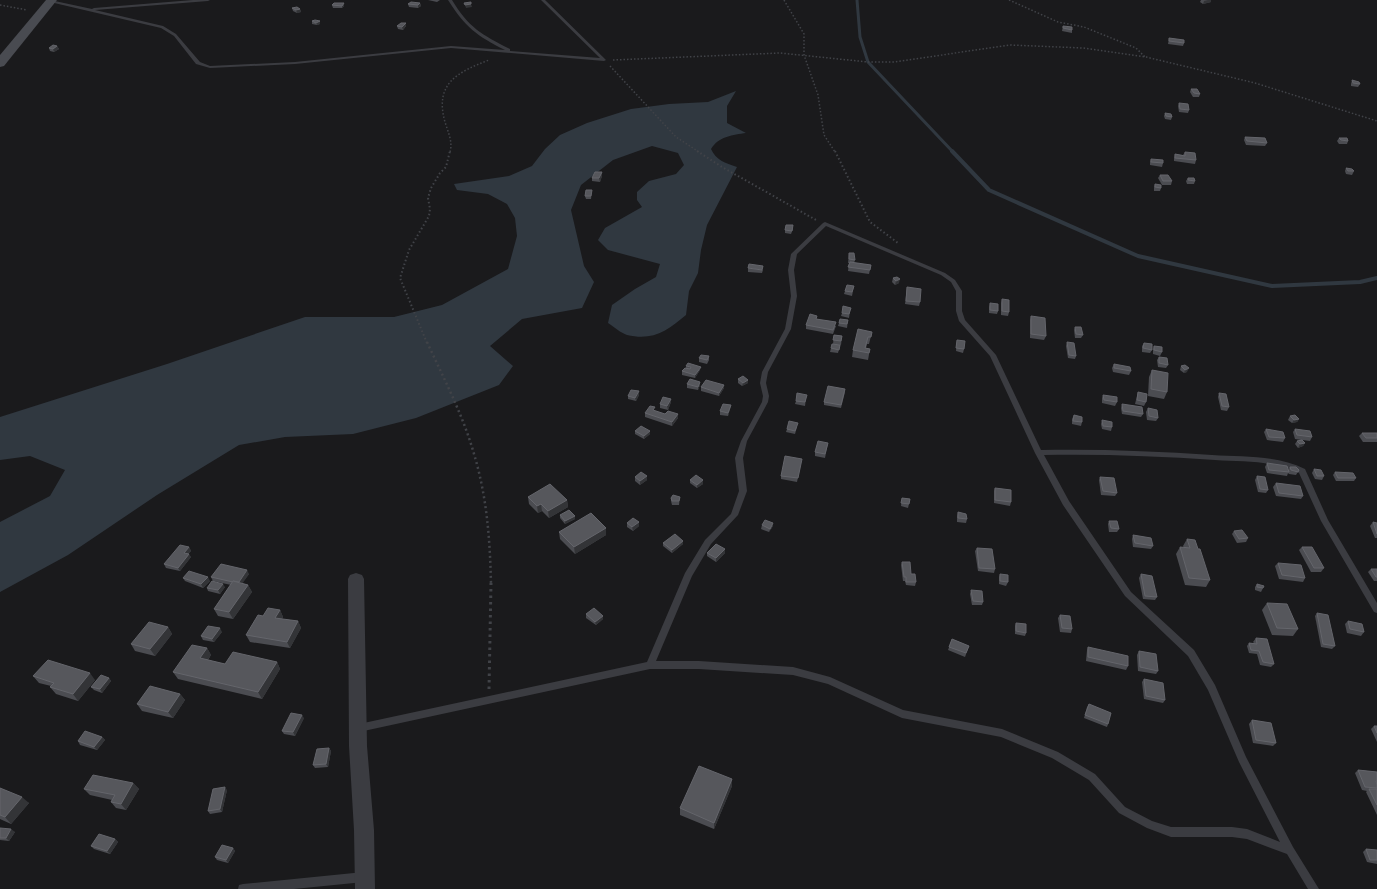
<svg xmlns="http://www.w3.org/2000/svg" width="1377" height="889" font-family="Poppins,sans-serif">
<style>
.water{fill:#303840}
.lines{fill:none;stroke-linecap:round;stroke-linejoin:round}
.stream-far1{stroke:#303840;stroke-width:3}
.stream{stroke:#303840;stroke-width:4}
.path-far3{stroke:#414348;stroke-width:1.5;stroke-dasharray:1.5 2;stroke-linecap:butt}
.path-far2{stroke:#414348;stroke-width:2;stroke-dasharray:1.5 2.5;stroke-linecap:butt}
.path-far1{stroke:#414348;stroke-width:2.5;stroke-dasharray:2 3;stroke-linecap:butt}
.path{stroke:#414348;stroke-width:3;stroke-dasharray:2.5 4;stroke-linecap:butt}
.lane{fill:#3b3c41;fill-rule:evenodd}
.street{fill:#3b3c41;fill-rule:evenodd}
.secondary{fill:#494b51;fill-rule:evenodd}
.wall{fill:#4b4c51}
.shaded-wall{fill:#333437}
.building{fill:#56575c;stroke:#64656b}
</style>
<rect width="100%" height="100%" fill="#1a1a1c"/>
<!-- water -->
<path class="water" d="M 736,91 L 727,106 L 727,123 L 746,133 C 733,135 719,136 711,149 C 716,160 725,163 737,167 L 707,225 L 701,250 L 698,273 L 689,291 L 686,315 C 667,331 653,341 627,335 C 621,333 614,327 608,323 L 612,305 L 635,289 L 656,277 L 660,264 L 608,250 L 598,240 L 605,228 L 642,207 L 637,200 L 637,192 L 649,181 L 676,174 L 684,165 L 678,153 L 652,146 L 613,160 L 581,185 L 571,210 L 584,266 L 594,282 L 582,308 L 522,319 L 490,346 L 513,366 L 499,385 L 416,418 L 353,434 L 285,437 L 239,445 L 157,495 L 68,555 L 0,592 L 0,522 L 50,496 L 65,470 L 30,456 L 0,460 L 0,417 L 167,364 L 305,317 L 394,317 L 442,305 L 508,269 L 517,236 L 515,218 L 507,204 L 488,194 L 457,190 L 454,184 L 509,176 L 532,166 L 545,149 L 560,135 L 587,123 L 631,109 L 669,104 L 708,102 Z"/>
<g class="lines">
<!-- stream-far1 -->
<path class="stream-far1" d="M 857,0 L 860,37 L 868,62 L 953,152"/>
<!-- stream -->
<path class="stream" d="M 952,151 L 989,190 L 1138,256 L 1272,286 L 1360,282 L 1377,278"/>
<!-- path-far3 -->
<g class="path-far3">
<path d="M 784,0 L 804,34 L 804,55 L 818,95 L 824,135 L 835,152"/>
<path d="M 1009,0 L 1058,22 L 1084,27 L 1136,48 L 1145,57"/>
<path d="M 0,5 L 27,10"/>
<path d="M 613,60 L 780,53 L 868,62 L 894,62 L 1010,45 L 1083,48 L 1146,57 L 1255,83 L 1377,121"/>
<path d="M 610,66 L 676,137 L 699,152"/>
<path d="M 450,152 C 453,142 448,132 445,122 C 434,83 458,72 489,60"/>
</g>
<!-- path-far2 -->
<g class="path-far2">
<path d="M 697,151 L 722,167 L 816,220"/>
<path d="M 835,151 L 870,222 L 898,243"/>
<path d="M 427,343 L 400,278 L 409,250 L 429,216 L 430,209 L 428,198 L 431,188 L 440,173 L 446,167 L 450,151"/>
</g>
<!-- path-far1 -->
<path class="path-far1" d="M 427,342 C 444,379 463,415 474,454 C 487,497 490,540 491,584"/>
<!-- path -->
<path class="path" d="M 489,689 L 491,583"/>
<!-- lane -->
<g class="lane">
<path d="M 50,0 L 92,9 L 94,8 L 193,0 L 210,0 L 208,1 L 95,10 L 163,26 L 176,34 L 200,62 L 210,66 L 295,62 L 451,46 L 505,50 C 477,36 465,27 448,0 L 452,0 C 468,27 482,35 510,49 L 510,51 L 600,58 L 541,0 L 545,0 L 606,60 L 604,61 L 451,48 L 295,64 L 210,68 L 196,64 L 174,36 L 161,28 L 50,2 Z"/>
<path d="M 825,222 L 945,273 L 955,280 L 962,291 L 962,311 L 965,320 L 996,355 L 1041,450 C 1098,449 1155,451 1212,455 C 1243,457 1276,455 1305,469 L 1328,520 L 1377,603 L 1377,613 L 1374,612 L 1321,521 L 1299,473 C 1274,460 1243,462 1215,460 C 1158,456 1101,454 1044,455 L 1069,501 L 1131,592 L 1194,650 L 1215,685 L 1246,757 L 1293,847 L 1319,889 L 1308,889 L 1287,854 L 1247,839 L 1232,837 L 1171,837 L 1147,828 L 1119,813 L 1089,780 L 1052,758 L 1001,737 L 902,718 L 828,684 L 793,675 L 699,669 L 650,669 L 359,732 L 356,731 L 355,728 L 356,725 L 359,724 L 647,662 L 685,573 L 705,540 L 731,514 L 739,491 L 735,458 L 741,441 L 762,402 L 763,396 L 760,383 L 762,372 L 785,329 L 791,296 L 788,270 L 791,254 L 823,223 ZM 826,226 L 941,275 L 951,282 L 956,291 L 956,311 L 959,321 L 990,356 L 1035,453 L 1063,505 L 1125,596 L 1188,656 L 1208,690 L 1239,762 L 1280,842 L 1247,829 L 1232,827 L 1171,827 L 1152,821 L 1125,807 L 1095,774 L 1058,752 L 1002,729 L 903,710 L 830,677 L 793,667 L 699,661 L 656,661 L 692,576 L 711,544 L 738,515 L 747,491 L 743,458 L 747,441 L 768,402 L 769,396 L 766,383 L 768,372 L 791,329 L 797,296 L 794,270 L 797,254 Z"/>
<path d="M 364,872 L 368,873 L 369,877 L 368,881 L 364,882 L 294,889 L 238,889 L 239,885 L 243,884 Z"/>
</g>
<!-- street -->
<path class="street" d="M 356,573 L 362,575 L 364,579 L 367,746 L 374,830 L 375,889 L 355,889 L 354,830 L 349,746 L 348,579 L 350,575 Z"/>
<!-- secondary -->
<path class="secondary" d="M 46,0 L 57,0 L 4,66 L 0,67 L 0,55 Z"/>
</g>
<!-- wall -->
<g class="wall">
<path d="M 428,0 L 440,0 L 437,2 Z"/>
<path d="M 1201,0 L 1211,0 L 1211,2 L 1203,4 L 1200,2 Z"/>
<path d="M 344,3 L 344,6 L 342,8 L 333,8 L 332,5 Z"/>
<path d="M 420,3 L 421,6 L 418,8 L 409,7 L 408,4 Z"/>
<path d="M 292,8 L 300,9 L 301,12 L 297,13 L 293,11 Z"/>
<path d="M 312,21 L 320,24 L 317,25 L 312,24 Z"/>
<path d="M 406,23 L 406,26 L 403,30 L 398,29 L 397,26 Z"/>
<path d="M 1063,26 L 1072,30 L 1072,33 L 1062,31 Z"/>
<path d="M 1169,38 L 1184,43 L 1183,46 L 1168,44 Z"/>
<path d="M 57,46 L 59,49 L 54,52 L 50,51 L 49,48 Z"/>
<path d="M 1352,80 L 1360,84 L 1358,87 L 1351,86 L 1351,84 Z"/>
<path d="M 1191,89 L 1200,94 L 1199,97 L 1193,97 L 1190,92 Z"/>
<path d="M 1179,103 L 1189,110 L 1188,113 L 1179,112 L 1178,106 Z"/>
<path d="M 1165,113 L 1172,117 L 1171,120 L 1165,119 L 1164,116 Z"/>
<path d="M 1245,137 L 1267,143 L 1265,146 L 1246,145 L 1244,140 Z"/>
<path d="M 1339,138 L 1348,141 L 1347,144 L 1339,144 L 1337,141 Z"/>
<path d="M 1185,152 L 1196,160 L 1195,164 L 1174,161 L 1174,158 L 1175,154 L 1183,155 Z"/>
<path d="M 1151,159 L 1163,163 L 1162,167 L 1150,165 L 1150,162 Z"/>
<path d="M 1346,168 L 1354,171 L 1352,175 L 1346,174 L 1345,171 Z"/>
<path d="M 602,172 L 602,176 L 600,182 L 592,181 L 592,178 Z"/>
<path d="M 1160,175 L 1172,181 L 1171,185 L 1162,185 L 1158,178 Z"/>
<path d="M 1188,178 L 1195,181 L 1194,184 L 1187,184 L 1186,181 Z"/>
<path d="M 1155,184 L 1161,188 L 1160,191 L 1154,191 L 1154,187 Z"/>
<path d="M 592,190 L 591,199 L 586,199 L 585,196 Z"/>
<path d="M 793,229 L 791,234 L 785,233 L 785,230 Z"/>
<path d="M 849,253 L 855,260 L 854,263 L 871,265 L 869,274 L 848,271 L 849,263 L 848,263 Z"/>
<path d="M 748,268 L 763,270 L 762,273 L 748,272 Z"/>
<path d="M 893,278 L 899,283 L 895,285 L 892,282 Z"/>
<path d="M 854,286 L 852,296 L 844,294 L 845,291 Z"/>
<path d="M 907,287 L 920,302 L 919,306 L 905,304 Z"/>
<path d="M 1002,299 L 1009,312 L 1008,316 L 1001,315 L 1001,303 Z"/>
<path d="M 990,303 L 998,311 L 997,314 L 989,313 L 989,307 Z"/>
<path d="M 850,311 L 849,318 L 841,316 L 842,313 Z"/>
<path d="M 1031,316 L 1046,336 L 1044,340 L 1030,338 L 1030,320 Z"/>
<path d="M 817,319 L 836,326 L 833,334 L 806,329 L 806,325 Z"/>
<path d="M 848,320 L 847,328 L 838,326 L 839,323 Z"/>
<path d="M 1075,327 L 1083,335 L 1081,338 L 1075,338 L 1074,330 Z"/>
<path d="M 872,332 L 869,344 L 867,344 L 866,348 L 870,349 L 868,360 L 852,357 L 853,350 Z"/>
<path d="M 834,335 L 842,336 L 841,345 L 833,344 Z"/>
<path d="M 957,340 L 964,349 L 963,353 L 956,351 Z"/>
<path d="M 1067,342 L 1076,356 L 1075,359 L 1068,358 L 1066,346 Z"/>
<path d="M 1144,343 L 1152,350 L 1150,353 L 1142,352 L 1142,346 Z"/>
<path d="M 840,345 L 838,353 L 830,352 L 831,348 Z"/>
<path d="M 1154,346 L 1162,352 L 1160,356 L 1153,354 L 1153,349 Z"/>
<path d="M 709,356 L 709,360 L 707,364 L 699,362 L 699,358 Z"/>
<path d="M 1159,357 L 1168,365 L 1166,368 L 1158,367 L 1157,360 Z"/>
<path d="M 1114,364 L 1131,371 L 1129,375 L 1113,372 L 1112,368 Z"/>
<path d="M 1185,365 L 1187,372 L 1184,373 L 1180,370 L 1181,366 Z"/>
<path d="M 686,366 L 700,370 L 695,378 L 682,375 L 682,371 L 686,368 Z"/>
<path d="M 1152,370 L 1167,392 L 1164,399 L 1148,396 L 1149,377 Z"/>
<path d="M 738,379 L 748,380 L 748,383 L 742,386 L 738,383 Z"/>
<path d="M 687,384 L 700,385 L 698,390 L 687,388 Z"/>
<path d="M 724,385 L 724,388 L 719,396 L 701,391 L 701,387 Z"/>
<path d="M 845,392 L 841,408 L 824,405 L 824,402 Z"/>
<path d="M 1138,392 L 1146,402 L 1144,406 L 1135,404 Z"/>
<path d="M 1219,393 L 1229,407 L 1227,411 L 1221,410 L 1218,397 Z"/>
<path d="M 639,395 L 636,401 L 628,399 L 628,396 Z"/>
<path d="M 1103,395 L 1117,402 L 1115,406 L 1102,403 L 1102,398 Z"/>
<path d="M 806,398 L 805,406 L 795,404 L 796,401 Z"/>
<path d="M 671,402 L 668,410 L 660,408 L 660,404 Z"/>
<path d="M 1122,404 L 1143,414 L 1141,417 L 1122,414 L 1121,408 Z"/>
<path d="M 731,405 L 730,409 L 728,416 L 720,415 L 720,411 Z"/>
<path d="M 1148,408 L 1158,418 L 1156,421 L 1147,420 L 1146,412 Z"/>
<path d="M 655,411 L 665,414 L 678,414 L 678,418 L 672,426 L 645,417 L 645,413 Z"/>
<path d="M 1074,415 L 1082,422 L 1081,426 L 1072,424 L 1072,419 Z"/>
<path d="M 1290,416 L 1299,419 L 1297,422 L 1292,423 L 1288,420 Z"/>
<path d="M 1102,420 L 1112,427 L 1111,431 L 1102,429 L 1101,424 Z"/>
<path d="M 797,427 L 795,434 L 786,432 L 787,429 Z"/>
<path d="M 1266,429 L 1285,438 L 1283,442 L 1267,440 L 1264,432 Z"/>
<path d="M 1295,429 L 1312,437 L 1310,441 L 1302,440 L 1305,443 L 1303,446 L 1298,448 L 1295,444 L 1297,441 L 1301,440 L 1295,439 L 1293,432 Z"/>
<path d="M 635,431 L 650,434 L 644,439 L 635,434 Z"/>
<path d="M 1362,433 L 1377,433 L 1377,442 L 1363,442 L 1359,436 Z"/>
<path d="M 828,443 L 825,458 L 815,456 L 815,452 Z"/>
<path d="M 801,462 L 797,482 L 781,479 L 781,476 Z"/>
<path d="M 1267,463 L 1288,470 L 1290,467 L 1299,470 L 1296,475 L 1289,474 L 1288,473 L 1287,476 L 1267,473 L 1265,467 Z"/>
<path d="M 1314,469 L 1324,476 L 1322,480 L 1315,479 L 1312,473 Z"/>
<path d="M 1335,472 L 1356,478 L 1354,481 L 1336,481 L 1333,475 Z"/>
<path d="M 1257,476 L 1268,490 L 1266,493 L 1258,492 L 1255,480 Z"/>
<path d="M 635,477 L 647,480 L 640,485 L 635,481 Z"/>
<path d="M 1100,477 L 1117,493 L 1115,496 L 1101,495 L 1099,480 Z"/>
<path d="M 690,480 L 703,484 L 697,488 L 690,483 Z"/>
<path d="M 1276,483 L 1303,496 L 1301,499 L 1276,496 L 1273,487 Z"/>
<path d="M 995,488 L 1011,502 L 1010,506 L 994,503 L 994,491 Z"/>
<path d="M 528,497 L 567,500 L 568,507 L 549,518 L 542,511 L 538,513 L 529,504 Z"/>
<path d="M 680,497 L 679,505 L 672,505 L 671,501 L 671,498 Z"/>
<path d="M 902,498 L 910,499 L 908,508 L 901,506 Z"/>
<path d="M 958,512 L 967,519 L 966,523 L 957,522 L 957,516 Z"/>
<path d="M 560,515 L 575,516 L 575,519 L 565,524 L 560,518 Z"/>
<path d="M 1109,521 L 1119,529 L 1117,532 L 1109,532 L 1108,524 Z"/>
<path d="M 639,522 L 639,526 L 633,531 L 627,527 L 627,523 Z"/>
<path d="M 1373,522 L 1377,523 L 1377,538 L 1375,538 L 1370,526 Z"/>
<path d="M 762,525 L 773,526 L 769,532 L 761,529 Z"/>
<path d="M 606,528 L 606,535 L 575,554 L 560,539 L 559,532 Z"/>
<path d="M 1234,531 L 1248,538 L 1246,542 L 1237,543 L 1232,534 Z"/>
<path d="M 1133,535 L 1153,546 L 1151,549 L 1133,547 L 1132,539 Z"/>
<path d="M 1187,539 L 1210,580 L 1206,587 L 1185,585 L 1176,554 L 1180,547 L 1184,548 L 1183,546 Z"/>
<path d="M 683,541 L 683,544 L 672,553 L 663,546 L 663,543 Z"/>
<path d="M 189,547 L 191,551 L 188,554 L 191,557 L 180,571 L 166,568 L 164,564 Z"/>
<path d="M 1302,547 L 1324,568 L 1321,572 L 1311,572 L 1299,550 Z"/>
<path d="M 977,548 L 995,569 L 994,573 L 978,571 L 975,551 Z"/>
<path d="M 707,553 L 725,553 L 716,562 L 707,556 Z"/>
<path d="M 902,562 L 916,582 L 915,586 L 906,585 L 905,581 L 903,581 L 901,565 Z"/>
<path d="M 1278,563 L 1305,578 L 1303,582 L 1279,579 L 1275,566 Z"/>
<path d="M 1371,569 L 1377,569 L 1377,581 L 1374,581 L 1368,572 Z"/>
<path d="M 249,574 L 242,583 L 248,585 L 252,592 L 233,619 L 218,616 L 214,609 L 231,585 L 213,581 L 211,577 Z"/>
<path d="M 1000,574 L 1008,582 L 1006,586 L 999,584 L 999,577 Z"/>
<path d="M 1141,574 L 1157,597 L 1155,600 L 1143,599 L 1139,578 Z"/>
<path d="M 183,578 L 210,581 L 203,588 L 185,581 Z"/>
<path d="M 1257,584 L 1263,588 L 1261,592 L 1255,590 L 1255,587 Z"/>
<path d="M 225,587 L 220,594 L 208,591 L 207,588 Z"/>
<path d="M 971,590 L 983,602 L 982,605 L 972,605 L 970,594 Z"/>
<path d="M 1267,603 L 1298,629 L 1293,636 L 1272,635 L 1262,610 Z"/>
<path d="M 280,610 L 283,617 L 282,619 L 298,621 L 301,628 L 290,648 L 250,642 L 246,635 L 263,616 Z"/>
<path d="M 1317,613 L 1335,646 L 1332,649 L 1321,647 L 1315,616 Z"/>
<path d="M 586,614 L 603,616 L 603,619 L 596,625 L 586,618 Z"/>
<path d="M 1060,615 L 1072,629 L 1071,633 L 1060,632 L 1058,618 Z"/>
<path d="M 1348,621 L 1364,632 L 1361,636 L 1347,633 L 1345,624 Z"/>
<path d="M 1016,623 L 1026,633 L 1025,636 L 1015,634 L 1015,626 Z"/>
<path d="M 168,627 L 172,634 L 155,656 L 135,651 L 131,644 Z"/>
<path d="M 222,632 L 214,642 L 203,640 L 201,636 Z"/>
<path d="M 1256,638 L 1274,664 L 1271,667 L 1260,665 L 1257,654 L 1249,653 L 1247,646 L 1249,643 L 1254,643 L 1253,642 Z"/>
<path d="M 952,639 L 969,646 L 965,657 L 948,650 Z"/>
<path d="M 1088,647 L 1128,666 L 1126,670 L 1086,661 L 1087,650 Z"/>
<path d="M 207,648 L 211,655 L 208,660 L 225,664 L 277,662 L 280,669 L 262,699 L 178,679 L 173,672 Z"/>
<path d="M 1139,651 L 1158,671 L 1156,674 L 1138,671 L 1137,655 Z"/>
<path d="M 33,676 L 95,680 L 78,701 L 56,694 L 50,687 L 51,686 L 39,683 Z"/>
<path d="M 109,678 L 111,681 L 102,693 L 94,690 L 91,687 Z"/>
<path d="M 1144,679 L 1165,700 L 1163,703 L 1144,699 L 1142,682 Z"/>
<path d="M 180,694 L 185,700 L 173,718 L 142,711 L 137,704 Z"/>
<path d="M 1089,704 L 1108,724 L 1107,727 L 1084,718 L 1087,707 Z"/>
<path d="M 304,718 L 295,736 L 284,734 L 282,731 Z"/>
<path d="M 1252,720 L 1276,743 L 1273,746 L 1253,743 L 1249,724 Z"/>
<path d="M 1374,726 L 1377,726 L 1377,742 L 1371,729 Z"/>
<path d="M 102,737 L 105,740 L 97,750 L 80,745 L 78,741 Z"/>
<path d="M 329,748 L 331,751 L 328,767 L 315,768 L 313,765 Z"/>
<path d="M 1358,770 L 1377,772 L 1377,815 L 1366,792 L 1367,791 L 1362,790 L 1355,773 Z"/>
<path d="M 732,779 L 732,786 L 714,829 L 680,815 L 680,808 Z"/>
<path d="M 133,783 L 139,789 L 126,810 L 116,808 L 111,802 L 112,800 L 90,795 L 84,789 Z"/>
<path d="M 0,788 L 29,803 L 11,824 L 0,819 Z"/>
<path d="M 227,790 L 222,812 L 210,814 L 208,811 Z"/>
<path d="M 0,828 L 15,832 L 9,841 L 0,840 Z"/>
<path d="M 115,839 L 118,842 L 110,854 L 94,849 L 91,846 Z"/>
<path d="M 233,848 L 235,851 L 228,863 L 217,860 L 215,857 Z"/>
<path d="M 1366,849 L 1377,850 L 1377,864 L 1367,862 L 1363,852 Z"/>
</g>
<!-- shaded-wall -->
<g class="shaded-wall">
<path d="M 1208,0 L 1211,0 L 1211,2 L 1203,4 L 1204,1 Z"/>
<path d="M 344,3 L 344,6 L 342,8 L 342,6 Z"/>
<path d="M 420,3 L 421,6 L 418,8 L 418,5 Z"/>
<path d="M 471,4 L 472,7 L 466,8 L 465,5 Z"/>
<path d="M 300,9 L 301,12 L 297,13 L 296,10 Z"/>
<path d="M 320,21 L 320,24 L 317,25 L 316,23 Z"/>
<path d="M 406,23 L 406,26 L 403,30 L 402,27 Z"/>
<path d="M 57,46 L 59,49 L 54,52 L 53,49 Z"/>
<path d="M 602,172 L 602,176 L 600,182 L 599,178 Z"/>
<path d="M 900,279 L 899,283 L 895,285 L 896,281 Z"/>
<path d="M 701,367 L 700,370 L 695,378 L 695,375 Z"/>
<path d="M 1189,368 L 1187,372 L 1184,373 L 1185,370 Z"/>
<path d="M 748,380 L 748,383 L 742,386 L 743,383 Z"/>
<path d="M 700,382 L 700,385 L 698,390 L 698,387 Z"/>
<path d="M 724,385 L 724,388 L 719,396 L 719,393 Z"/>
<path d="M 639,391 L 639,395 L 636,401 L 635,398 Z"/>
<path d="M 671,399 L 671,402 L 668,410 L 667,406 Z"/>
<path d="M 731,405 L 730,409 L 728,416 L 728,413 Z"/>
<path d="M 678,414 L 678,418 L 672,426 L 672,422 Z"/>
<path d="M 1299,419 L 1297,422 L 1292,423 L 1294,420 Z"/>
<path d="M 650,431 L 650,434 L 644,439 L 644,436 Z"/>
<path d="M 1305,443 L 1303,446 L 1298,448 L 1300,444 Z"/>
<path d="M 647,476 L 647,480 L 640,485 L 640,481 Z"/>
<path d="M 703,480 L 703,484 L 697,488 L 697,485 Z"/>
<path d="M 567,500 L 568,507 L 549,518 L 548,511 Z"/>
<path d="M 541,504 L 542,511 L 538,513 L 537,506 Z"/>
<path d="M 575,516 L 575,519 L 565,524 L 565,521 Z"/>
<path d="M 639,522 L 639,526 L 633,531 L 632,527 Z"/>
<path d="M 773,523 L 773,526 L 769,532 L 770,529 Z"/>
<path d="M 606,528 L 606,535 L 575,554 L 574,547 Z"/>
<path d="M 683,541 L 683,544 L 672,553 L 672,550 Z"/>
<path d="M 189,547 L 191,551 L 186,556 L 184,553 Z"/>
<path d="M 725,549 L 725,553 L 716,562 L 716,558 Z"/>
<path d="M 189,554 L 191,557 L 180,571 L 178,568 Z"/>
<path d="M 247,570 L 249,574 L 240,587 L 238,583 Z"/>
<path d="M 208,577 L 210,581 L 203,588 L 201,584 Z"/>
<path d="M 223,584 L 225,587 L 220,594 L 218,590 Z"/>
<path d="M 248,585 L 252,592 L 233,619 L 229,612 Z"/>
<path d="M 280,610 L 283,617 L 278,625 L 275,618 Z"/>
<path d="M 603,616 L 603,619 L 596,625 L 595,622 Z"/>
<path d="M 298,621 L 301,628 L 290,648 L 287,642 Z"/>
<path d="M 168,627 L 172,634 L 155,656 L 150,649 Z"/>
<path d="M 220,628 L 222,632 L 214,642 L 212,639 Z"/>
<path d="M 207,648 L 211,655 L 204,665 L 200,658 Z"/>
<path d="M 277,662 L 280,669 L 262,699 L 258,692 Z"/>
<path d="M 90,673 L 95,680 L 78,701 L 73,694 Z"/>
<path d="M 109,678 L 111,681 L 102,693 L 100,689 Z"/>
<path d="M 180,694 L 185,700 L 173,718 L 168,712 Z"/>
<path d="M 302,715 L 304,718 L 295,736 L 293,732 Z"/>
<path d="M 102,737 L 105,740 L 97,750 L 94,747 Z"/>
<path d="M 329,748 L 331,751 L 328,767 L 326,764 Z"/>
<path d="M 732,779 L 732,786 L 714,829 L 714,823 Z"/>
<path d="M 133,783 L 139,789 L 126,810 L 121,804 Z"/>
<path d="M 225,787 L 227,790 L 222,812 L 220,809 Z"/>
<path d="M 22,797 L 29,803 L 11,824 L 5,817 Z"/>
<path d="M 11,829 L 15,832 L 9,841 L 6,838 Z"/>
<path d="M 115,839 L 118,842 L 110,854 L 107,851 Z"/>
<path d="M 233,848 L 235,851 L 228,863 L 226,860 Z"/>
</g>
<!-- building -->
<g class="building">
<path d="M 411,2 L 420,3 L 418,5 L 408,4 Z"/>
<path d="M 471,2 L 471,4 L 465,5 L 464,3 Z"/>
<path d="M 334,3 L 344,3 L 342,6 L 332,5 Z"/>
<path d="M 297,7 L 300,9 L 296,10 L 292,8 Z"/>
<path d="M 315,20 L 320,21 L 316,23 L 312,21 Z"/>
<path d="M 401,23 L 406,23 L 402,27 L 397,26 Z"/>
<path d="M 1063,26 L 1072,27 L 1072,30 L 1063,28 Z"/>
<path d="M 1169,38 L 1184,40 L 1184,43 L 1169,41 Z"/>
<path d="M 53,45 L 57,46 L 53,49 L 49,48 Z"/>
<path d="M 1352,80 L 1359,82 L 1360,84 L 1353,83 Z"/>
<path d="M 1191,89 L 1197,89 L 1200,94 L 1194,93 Z"/>
<path d="M 1179,103 L 1188,104 L 1189,110 L 1180,109 Z"/>
<path d="M 1165,113 L 1171,114 L 1172,117 L 1166,116 Z"/>
<path d="M 1245,137 L 1265,138 L 1267,143 L 1247,141 Z"/>
<path d="M 1339,138 L 1347,138 L 1348,141 L 1341,140 Z"/>
<path d="M 1185,152 L 1195,153 L 1196,160 L 1175,158 L 1175,154 L 1185,156 Z"/>
<path d="M 1151,159 L 1163,160 L 1163,163 L 1151,162 Z"/>
<path d="M 1346,168 L 1352,169 L 1354,171 L 1348,171 Z"/>
<path d="M 595,172 L 602,172 L 599,178 L 592,178 Z"/>
<path d="M 1160,175 L 1168,175 L 1172,181 L 1163,181 Z"/>
<path d="M 1188,178 L 1194,178 L 1195,181 L 1188,180 Z"/>
<path d="M 1155,184 L 1161,185 L 1161,188 L 1155,187 Z"/>
<path d="M 586,190 L 592,190 L 591,196 L 585,196 Z"/>
<path d="M 786,225 L 793,225 L 792,231 L 785,230 Z"/>
<path d="M 849,253 L 854,253 L 855,260 L 849,259 Z"/>
<path d="M 850,262 L 871,265 L 870,270 L 848,267 Z"/>
<path d="M 749,264 L 763,266 L 762,270 L 748,268 Z"/>
<path d="M 897,277 L 900,279 L 896,281 L 893,278 Z"/>
<path d="M 847,285 L 854,286 L 852,292 L 845,291 Z"/>
<path d="M 907,287 L 921,289 L 920,302 L 906,301 Z"/>
<path d="M 1002,299 L 1009,300 L 1009,312 L 1002,311 Z"/>
<path d="M 990,303 L 998,304 L 998,311 L 990,310 Z"/>
<path d="M 843,306 L 851,308 L 849,314 L 842,313 Z"/>
<path d="M 810,314 L 817,316 L 816,319 L 836,322 L 833,330 L 806,325 Z"/>
<path d="M 1031,316 L 1045,318 L 1046,336 L 1031,334 Z"/>
<path d="M 840,319 L 848,320 L 847,324 L 839,323 Z"/>
<path d="M 1075,327 L 1081,327 L 1083,335 L 1076,334 Z"/>
<path d="M 858,329 L 872,332 L 871,337 L 868,337 L 865,348 L 870,349 L 869,353 L 853,350 Z"/>
<path d="M 834,335 L 842,336 L 841,341 L 833,340 Z"/>
<path d="M 957,340 L 965,341 L 964,349 L 956,348 Z"/>
<path d="M 1067,342 L 1074,343 L 1076,356 L 1069,355 Z"/>
<path d="M 1144,343 L 1152,344 L 1152,350 L 1143,348 Z"/>
<path d="M 832,344 L 840,345 L 839,350 L 831,348 Z"/>
<path d="M 1154,346 L 1162,347 L 1162,352 L 1154,350 Z"/>
<path d="M 701,355 L 709,356 L 707,360 L 699,358 Z"/>
<path d="M 1159,357 L 1167,358 L 1168,365 L 1159,363 Z"/>
<path d="M 688,363 L 701,367 L 695,375 L 682,371 L 685,368 L 690,369 L 691,367 L 686,366 Z"/>
<path d="M 1114,364 L 1130,367 L 1131,371 L 1114,368 Z"/>
<path d="M 1185,365 L 1189,368 L 1185,370 L 1181,366 Z"/>
<path d="M 1152,370 L 1168,373 L 1167,392 L 1151,389 Z"/>
<path d="M 743,376 L 748,380 L 743,383 L 738,379 Z"/>
<path d="M 690,379 L 700,382 L 698,387 L 687,384 Z"/>
<path d="M 706,380 L 724,385 L 719,393 L 701,387 Z"/>
<path d="M 828,386 L 845,389 L 841,405 L 824,402 Z"/>
<path d="M 631,390 L 639,391 L 635,398 L 628,396 Z"/>
<path d="M 1138,392 L 1147,394 L 1146,402 L 1137,400 Z"/>
<path d="M 797,393 L 807,395 L 805,402 L 796,401 Z"/>
<path d="M 1219,393 L 1226,394 L 1229,407 L 1222,406 Z"/>
<path d="M 1103,395 L 1117,397 L 1117,402 L 1104,400 Z"/>
<path d="M 663,397 L 671,399 L 667,406 L 660,404 Z"/>
<path d="M 723,404 L 731,405 L 728,413 L 720,411 Z"/>
<path d="M 1122,404 L 1142,407 L 1143,414 L 1123,411 Z"/>
<path d="M 650,406 L 655,407 L 653,410 L 665,414 L 668,411 L 678,414 L 672,422 L 645,413 Z"/>
<path d="M 1148,408 L 1157,410 L 1158,418 L 1149,416 Z"/>
<path d="M 1074,415 L 1082,417 L 1082,422 L 1073,421 Z"/>
<path d="M 1295,415 L 1299,419 L 1294,420 L 1290,416 Z"/>
<path d="M 1102,420 L 1112,422 L 1112,427 L 1103,426 Z"/>
<path d="M 789,421 L 798,423 L 795,431 L 787,429 Z"/>
<path d="M 641,426 L 650,431 L 644,436 L 635,431 Z"/>
<path d="M 1266,429 L 1283,432 L 1285,438 L 1269,437 Z"/>
<path d="M 1295,429 L 1310,431 L 1312,437 L 1297,435 Z"/>
<path d="M 1362,433 L 1377,433 L 1377,438 L 1366,438 Z"/>
<path d="M 1302,440 L 1305,443 L 1300,444 L 1297,441 Z"/>
<path d="M 818,441 L 828,443 L 825,454 L 815,452 Z"/>
<path d="M 785,456 L 802,459 L 798,478 L 781,476 Z"/>
<path d="M 1267,463 L 1287,466 L 1289,472 L 1269,470 Z"/>
<path d="M 1290,467 L 1296,467 L 1299,470 L 1298,472 L 1291,470 Z"/>
<path d="M 1314,469 L 1321,470 L 1324,476 L 1317,476 Z"/>
<path d="M 641,472 L 647,476 L 640,481 L 635,477 Z"/>
<path d="M 1335,472 L 1353,473 L 1356,478 L 1338,478 Z"/>
<path d="M 696,475 L 703,480 L 697,485 L 690,480 Z"/>
<path d="M 1257,476 L 1265,477 L 1268,490 L 1260,489 Z"/>
<path d="M 1100,477 L 1114,478 L 1117,493 L 1103,491 Z"/>
<path d="M 1276,483 L 1300,486 L 1303,496 L 1279,493 Z"/>
<path d="M 550,484 L 567,500 L 548,511 L 541,504 L 537,506 L 528,497 Z"/>
<path d="M 995,488 L 1011,490 L 1011,502 L 995,500 Z"/>
<path d="M 673,495 L 680,497 L 679,501 L 672,501 L 671,498 Z"/>
<path d="M 902,498 L 910,499 L 909,504 L 901,503 Z"/>
<path d="M 569,510 L 575,516 L 565,521 L 560,515 Z"/>
<path d="M 958,512 L 966,514 L 967,519 L 958,518 Z"/>
<path d="M 591,513 L 606,528 L 574,547 L 559,532 Z"/>
<path d="M 633,518 L 639,522 L 632,527 L 627,523 Z"/>
<path d="M 765,520 L 773,523 L 770,529 L 762,525 Z"/>
<path d="M 1109,521 L 1117,521 L 1119,529 L 1111,528 Z"/>
<path d="M 1373,522 L 1377,523 L 1377,534 Z"/>
<path d="M 1242,530 L 1248,538 L 1239,539 L 1234,531 Z"/>
<path d="M 675,534 L 683,541 L 672,550 L 663,543 Z"/>
<path d="M 1133,535 L 1151,538 L 1153,546 L 1135,543 Z"/>
<path d="M 1187,539 L 1195,540 L 1198,549 L 1200,549 L 1210,580 L 1189,578 L 1180,547 L 1190,548 Z"/>
<path d="M 716,544 L 725,549 L 716,558 L 707,553 Z"/>
<path d="M 180,545 L 189,547 L 184,553 L 189,554 L 178,568 L 164,564 Z"/>
<path d="M 1302,547 L 1312,547 L 1324,568 L 1314,568 Z"/>
<path d="M 977,548 L 992,549 L 995,569 L 979,568 Z"/>
<path d="M 902,562 L 910,562 L 911,574 L 915,574 L 916,582 L 906,582 L 906,577 L 904,577 Z"/>
<path d="M 1278,563 L 1301,565 L 1305,578 L 1282,575 Z"/>
<path d="M 221,564 L 247,570 L 239,582 L 233,581 L 233,582 L 211,577 Z"/>
<path d="M 1371,569 L 1377,569 L 1377,577 L 1376,577 Z"/>
<path d="M 189,571 L 208,577 L 201,584 L 183,578 Z"/>
<path d="M 1000,574 L 1008,575 L 1008,582 L 1000,581 Z"/>
<path d="M 1141,574 L 1152,576 L 1157,597 L 1145,596 Z"/>
<path d="M 212,581 L 223,584 L 218,590 L 207,588 Z"/>
<path d="M 233,581 L 248,585 L 229,612 L 214,609 Z"/>
<path d="M 1257,584 L 1264,586 L 1263,588 L 1257,587 Z"/>
<path d="M 971,590 L 982,591 L 983,602 L 973,601 Z"/>
<path d="M 1267,603 L 1287,604 L 1298,629 L 1277,628 Z"/>
<path d="M 268,608 L 280,610 L 275,618 L 298,621 L 287,642 L 246,635 L 258,615 L 263,616 Z"/>
<path d="M 594,608 L 603,616 L 595,622 L 586,614 Z"/>
<path d="M 1317,613 L 1328,615 L 1335,646 L 1323,644 Z"/>
<path d="M 1060,615 L 1070,616 L 1072,629 L 1062,628 Z"/>
<path d="M 1348,621 L 1362,624 L 1364,632 L 1350,629 Z"/>
<path d="M 149,622 L 168,627 L 150,649 L 131,644 Z"/>
<path d="M 1016,623 L 1026,624 L 1026,633 L 1016,631 Z"/>
<path d="M 208,626 L 220,628 L 212,639 L 201,636 Z"/>
<path d="M 1256,638 L 1267,639 L 1274,664 L 1263,662 L 1259,651 L 1251,650 L 1249,643 L 1257,644 Z"/>
<path d="M 952,639 L 969,646 L 966,653 L 949,647 Z"/>
<path d="M 192,645 L 207,648 L 200,658 L 225,664 L 233,652 L 277,662 L 258,692 L 173,672 Z"/>
<path d="M 1088,647 L 1128,656 L 1128,666 L 1088,657 Z"/>
<path d="M 1139,651 L 1156,654 L 1158,671 L 1140,667 Z"/>
<path d="M 48,660 L 90,673 L 73,694 L 50,687 L 54,683 L 33,676 Z"/>
<path d="M 101,675 L 109,678 L 100,689 L 91,687 Z"/>
<path d="M 1144,679 L 1163,683 L 1165,700 L 1146,696 Z"/>
<path d="M 150,686 L 180,694 L 168,712 L 137,704 Z"/>
<path d="M 1089,704 L 1111,713 L 1108,724 L 1085,715 Z"/>
<path d="M 291,713 L 302,715 L 293,732 L 282,731 Z"/>
<path d="M 1252,720 L 1271,723 L 1276,743 L 1256,740 Z"/>
<path d="M 1374,726 L 1377,726 L 1377,733 Z"/>
<path d="M 85,731 L 102,737 L 94,747 L 78,741 Z"/>
<path d="M 329,748 L 326,764 L 313,765 L 317,749 Z"/>
<path d="M 699,766 L 732,779 L 714,823 L 680,808 Z"/>
<path d="M 1358,770 L 1377,772 L 1377,781 L 1376,781 L 1377,785 L 1377,788 L 1365,787 Z"/>
<path d="M 93,775 L 133,783 L 121,804 L 111,802 L 115,795 L 84,789 Z"/>
<path d="M 225,787 L 220,809 L 208,811 L 213,789 Z"/>
<path d="M 0,788 L 22,797 L 5,817 L 0,815 Z"/>
<path d="M 1369,789 L 1377,789 L 1377,805 Z"/>
<path d="M 0,828 L 11,829 L 6,838 L 0,838 Z"/>
<path d="M 99,834 L 115,839 L 107,851 L 91,846 Z"/>
<path d="M 222,845 L 233,848 L 226,860 L 215,857 Z"/>
<path d="M 1366,849 L 1377,850 L 1377,860 L 1370,860 Z"/>
</g>
</svg>
